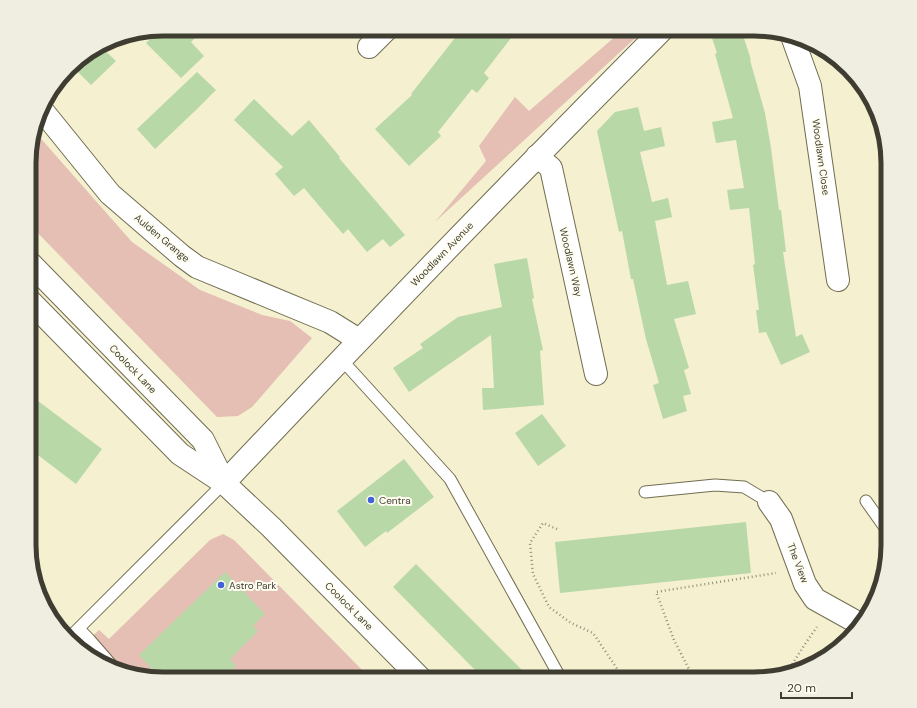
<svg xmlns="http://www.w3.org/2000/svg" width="917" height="708" font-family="'DM Sans',sans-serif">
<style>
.green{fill:#e5beb4}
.building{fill:#b9d8a8}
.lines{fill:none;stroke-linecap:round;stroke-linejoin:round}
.service-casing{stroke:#716d51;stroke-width:13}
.minor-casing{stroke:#716d51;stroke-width:24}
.secondary-casing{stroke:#716d51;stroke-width:24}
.path{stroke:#928f7a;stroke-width:2.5;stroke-dasharray:1 3;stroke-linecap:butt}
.service{stroke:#fff;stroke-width:11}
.minor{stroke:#fff;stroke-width:22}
.secondary{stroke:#fff;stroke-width:22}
.poi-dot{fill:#3f63d5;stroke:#fefdf0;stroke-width:1.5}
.labels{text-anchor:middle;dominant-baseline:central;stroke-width:4;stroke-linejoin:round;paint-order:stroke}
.street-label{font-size:10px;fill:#3f3d31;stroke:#fefdf0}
.poi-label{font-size:10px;fill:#3f3d31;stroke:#fefdf0;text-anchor:start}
.rim{fill:none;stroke:#3f3d31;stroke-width:5}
</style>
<rect width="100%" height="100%" fill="#f4f0d0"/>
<!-- green -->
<g class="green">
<path d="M 624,29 L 638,29 L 643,31 L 435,222 L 486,161 L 479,146 L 515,97 L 529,111 Z"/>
<path d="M 35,132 L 132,242 L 200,290 L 262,315 L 290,321 L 312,338 L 252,407 L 238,416 L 217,417 L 30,225 L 30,145 Z"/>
<path d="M 223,534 L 234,540 L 371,679 L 155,679 L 112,669 L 79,649 L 99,630 L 109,639 L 210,540 Z"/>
</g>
<!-- building -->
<g class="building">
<path d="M 160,29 L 204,29 L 191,42 L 204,56 L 181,78 L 146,43 Z"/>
<path d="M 462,29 L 518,29 L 484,73 L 489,78 L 477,93 L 472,89 L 438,132 L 441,136 L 409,166 L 375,129 L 412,95 L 411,94 Z"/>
<path d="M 709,29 L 741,29 L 751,60 L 750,60 L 765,113 L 771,148 L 779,210 L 781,210 L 786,252 L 783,252 L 796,337 L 802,334 L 810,352 L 781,365 L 766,332 L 759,333 L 756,310 L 759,310 L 753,265 L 755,264 L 749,208 L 730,210 L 727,190 L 744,188 L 736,140 L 716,143 L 712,122 L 733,118 L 715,54 L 717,53 Z"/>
<path d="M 101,47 L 116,61 L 91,85 L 72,66 L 75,62 Z"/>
<path d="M 197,72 L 216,90 L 197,109 L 155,149 L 137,129 Z"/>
<path d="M 254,99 L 292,136 L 309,120 L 340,157 L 339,158 L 405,235 L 390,247 L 383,239 L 367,252 L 348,229 L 343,234 L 304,188 L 294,196 L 275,174 L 283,167 L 234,120 Z"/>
<path d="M 638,107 L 644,131 L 661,127 L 665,146 L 640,152 L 652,202 L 668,198 L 672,217 L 655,221 L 667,285 L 688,281 L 696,314 L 674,319 L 689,368 L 684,370 L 691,394 L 683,396 L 687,411 L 663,419 L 653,385 L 659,383 L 646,339 L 633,279 L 631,279 L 622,231 L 619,232 L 597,131 L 615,112 Z"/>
<path d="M 527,258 L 534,298 L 532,299 L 543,350 L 540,351 L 544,405 L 483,410 L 482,388 L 494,388 L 491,335 L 409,392 L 393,368 L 423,348 L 420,344 L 458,317 L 502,307 L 494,264 Z"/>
<path d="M 30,395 L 102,449 L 76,484 L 30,449 Z"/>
<path d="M 542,414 L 566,446 L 538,466 L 515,433 Z"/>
<path d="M 404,459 L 434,497 L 387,533 L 386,531 L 365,547 L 337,511 Z"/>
<path d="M 746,522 L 751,573 L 560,593 L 555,542 Z"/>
<path d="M 416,564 L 531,679 L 484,679 L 393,587 Z"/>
<path d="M 225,572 L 265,614 L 253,626 L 258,631 L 230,659 L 236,666 L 223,679 L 162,679 L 139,655 Z"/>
</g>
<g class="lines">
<!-- service casing -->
<g class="service-casing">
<g id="service">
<path d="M 341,359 L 450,479 L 561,679"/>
<path d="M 645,492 L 715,485 L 744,487 L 769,502"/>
<path d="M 866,501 L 888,532"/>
<path d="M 79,629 L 89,639 L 116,670"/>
<path d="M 69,638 L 224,483"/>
</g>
</g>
<!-- minor casing -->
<g class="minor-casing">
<g id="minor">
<path d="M 792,36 L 810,86 L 838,280"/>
<path d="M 369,47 L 387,29"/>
<path d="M 42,110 L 110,194 L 182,256 L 197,267 L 330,322 L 359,340"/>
<path d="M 537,156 L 551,168 L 596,374"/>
<path d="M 224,483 C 368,330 515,178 663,29"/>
<path d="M 769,502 L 781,519 L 805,584 L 815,599 L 860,624"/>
</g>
</g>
<!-- secondary casing -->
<g class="secondary-casing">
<g id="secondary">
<path d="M 30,263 L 203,440 L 224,482"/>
<path d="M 30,301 L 180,454 L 224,483 L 271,527 L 421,679"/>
</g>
</g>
<!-- path -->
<g class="path">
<path d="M 557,529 L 543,523 L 530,543 L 533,574 L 549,607 L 571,623 L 593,633 L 624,679"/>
<path d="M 788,671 L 805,644 L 817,627"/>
<path d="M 694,679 L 674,640 L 656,592 L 776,573"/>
</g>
<!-- service -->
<use href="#service" class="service"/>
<!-- minor -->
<use href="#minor" class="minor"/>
<!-- secondary -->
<use href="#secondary" class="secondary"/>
</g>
<!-- markers -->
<g class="poi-dot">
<circle cx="371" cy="500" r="4"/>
<circle cx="221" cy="585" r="4"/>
</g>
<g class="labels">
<!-- street labels -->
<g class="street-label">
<text transform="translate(821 157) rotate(82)">Woodlawn Close</text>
<text transform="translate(162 238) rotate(40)">Aulden Grange</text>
<text transform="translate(442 254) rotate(-46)">Woodlawn Avenue</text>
<text transform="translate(571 262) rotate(77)">Woodlawn Way</text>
<text transform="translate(133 369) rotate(46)">Coolock Lane</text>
<text transform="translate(798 563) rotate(69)">The View</text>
<text transform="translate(349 606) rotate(45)">Coolock Lane</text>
</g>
<!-- poi labels -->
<g class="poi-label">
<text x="379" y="500">Centra</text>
<text x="229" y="585">Astro Park</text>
</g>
</g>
<!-- crop -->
<path d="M0 0H917V708H0ZM163 36H754A127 127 0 0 1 881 163V545A127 127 0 0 1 754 672H163A127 127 0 0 1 36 545V163A127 127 0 0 1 163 36Z" fill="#efeee1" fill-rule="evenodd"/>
<path class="rim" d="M163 36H754A127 127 0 0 1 881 163V545A127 127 0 0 1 754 672H163A127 127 0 0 1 36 545V163A127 127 0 0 1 163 36Z"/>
<!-- scale -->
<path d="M781 692v6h71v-6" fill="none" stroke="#3f3d31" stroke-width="2"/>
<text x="787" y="692" font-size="12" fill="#3f3d31" stroke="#fefdf0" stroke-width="3" paint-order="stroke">20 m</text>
</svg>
